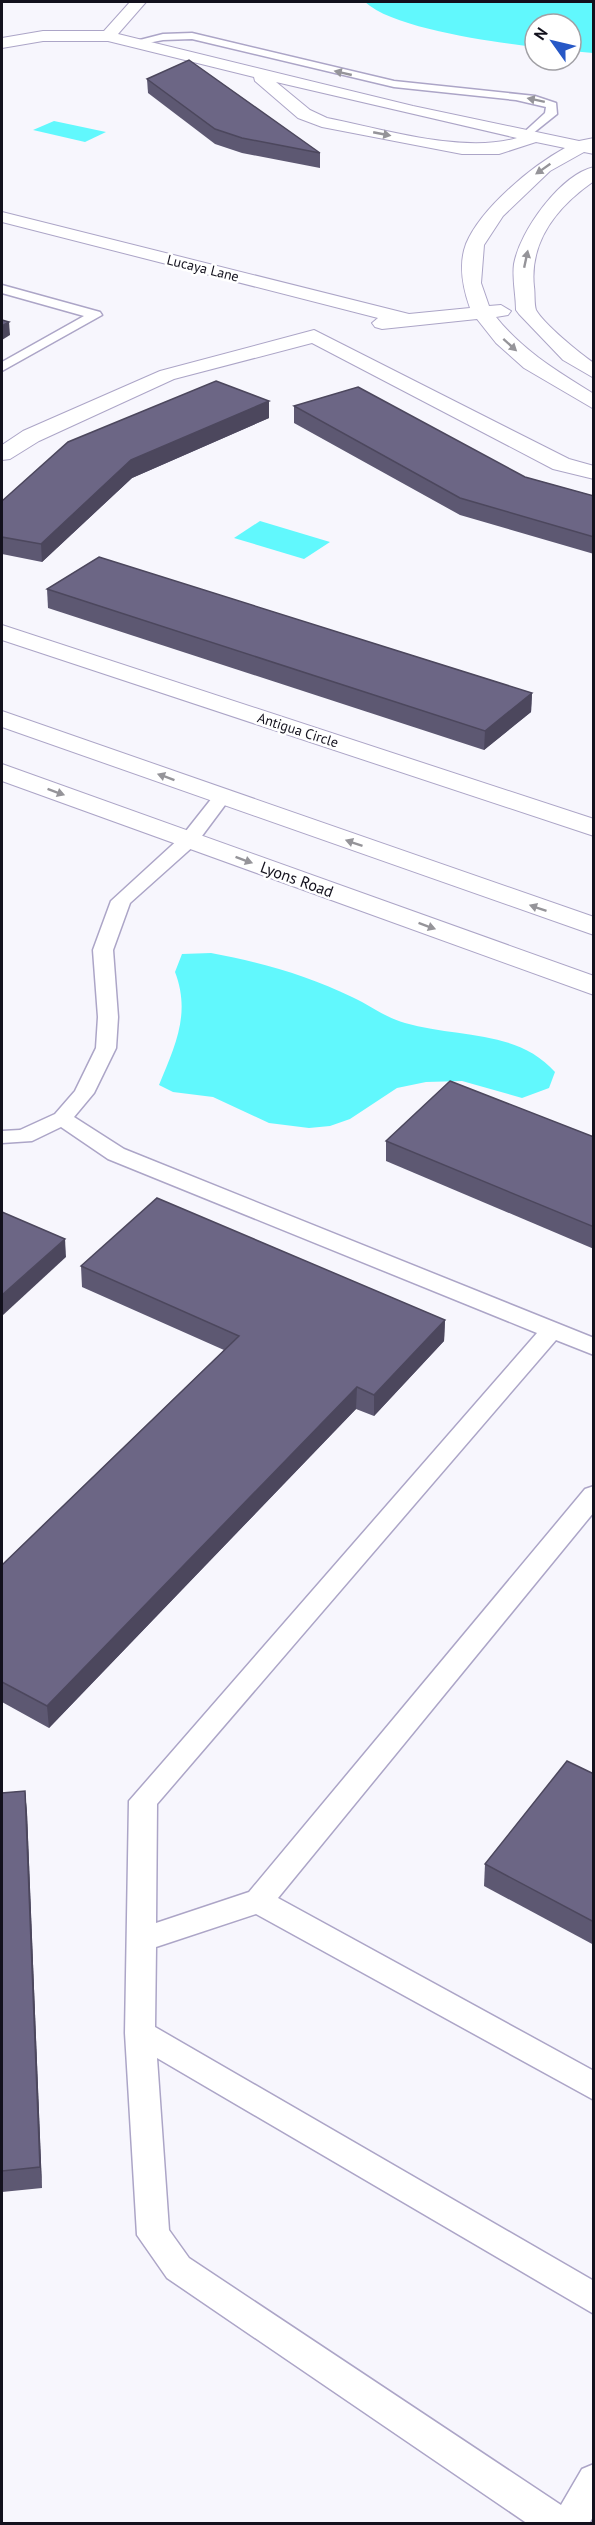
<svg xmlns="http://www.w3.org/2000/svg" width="595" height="2525" font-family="'PT Sans',sans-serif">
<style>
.water{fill:#61f8fd}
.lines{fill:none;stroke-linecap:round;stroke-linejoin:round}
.lane-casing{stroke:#aca5c7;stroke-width:3}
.street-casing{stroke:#aca5c7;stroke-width:2}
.primary-casing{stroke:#aca5c7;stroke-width:2}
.lane{fill:#fff;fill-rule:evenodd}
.street{fill:#fff;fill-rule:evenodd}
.primary{fill:#fff;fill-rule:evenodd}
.wall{fill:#5d5872}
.shaded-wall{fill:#4c475d}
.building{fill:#6c6685;stroke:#4c475d;stroke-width:1.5}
.oneway{fill:#959499}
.labels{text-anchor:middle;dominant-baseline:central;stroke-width:5;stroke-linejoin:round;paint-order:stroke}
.far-street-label{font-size:14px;fill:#13111d;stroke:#fff}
.street-label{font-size:16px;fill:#13111d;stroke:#fff}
</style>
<rect width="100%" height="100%" fill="#f7f6fd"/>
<!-- water -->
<g class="water">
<path d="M 365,2 L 593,2 L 593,53 L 571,51 L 571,24 L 535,24 L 535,47 C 494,42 394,29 365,2 Z"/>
<path d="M 54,121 L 106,132 L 85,142 L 33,130 Z"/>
<path d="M 260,521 L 330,542 L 304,559 L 234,538 Z"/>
<path d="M 211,953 C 260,962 307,975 352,997 C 370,1005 384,1017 405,1023 C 456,1038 517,1029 555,1072 L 549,1088 L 522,1098 L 462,1081 L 426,1082 L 397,1088 L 350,1119 L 330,1126 L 309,1128 L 269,1123 L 213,1097 L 173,1092 L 159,1085 C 175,1046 191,1014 175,972 L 182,954 Z"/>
</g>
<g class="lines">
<!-- lane casing -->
<g class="lane-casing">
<g id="lane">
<path d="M 192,33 L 394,81 L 535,96 L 556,103 L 557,114 L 527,138 L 521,135 L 545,113 L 546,107 L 516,100 L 394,87 L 192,39 L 163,40 L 133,46 L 128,43 L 163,34 Z"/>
<path d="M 2,285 L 100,312 L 102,315 L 2,371 L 2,362 L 84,316 L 2,293 Z"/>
<path d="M 222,792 L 231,797 L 196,844 L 130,903 L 113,950 L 118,1017 L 116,1048 L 94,1093 L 74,1117 L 124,1149 L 594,1338 L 594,1355 L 556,1340 L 157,1804 L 156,1923 L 249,1892 L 585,1489 L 594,1486 L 594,1512 L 278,1898 L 594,2071 L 594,2100 L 256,1914 L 156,1947 L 155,2027 L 594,2281 L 594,2314 L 157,2058 L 169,2230 L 189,2258 L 561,2505 L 582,2469 L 594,2464 L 594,2515 L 589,2524 L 528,2524 L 167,2278 L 137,2235 L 125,2033 L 129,1801 L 537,1333 L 108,1159 L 61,1127 L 32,1141 L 2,1143 L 2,1131 L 20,1130 L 55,1114 L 75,1091 L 96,1048 L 98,1017 L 93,950 L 111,901 L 182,836 L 216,793 Z"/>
</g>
</g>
<!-- street casing -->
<g class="street-casing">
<g id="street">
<path d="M 130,2 L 146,2 L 118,34 L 413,106 L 579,141 L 594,138 L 594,154 L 584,152 L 550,171 L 503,216 L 484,245 L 481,283 L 489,306 L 501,305 L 511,311 L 508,315 L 496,317 C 523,351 557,371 594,394 L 594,409 L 524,368 L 496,343 L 477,319 L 382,329 L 375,327 L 372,323 L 378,318 L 2,222 L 2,212 L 409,314 L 470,308 C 463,288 458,265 466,244 C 481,208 532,166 565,148 L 536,142 L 499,154 L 462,154 L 322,127 L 298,118 L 255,81 L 254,77 L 108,41 L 43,41 L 2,48 L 2,38 L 43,31 L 104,31 ZM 276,82 L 517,138 C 463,154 383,129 327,118 L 310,110 Z"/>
<path d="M 594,167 L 594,181 C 558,206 529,241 534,287 C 535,293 534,304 536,310 C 544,324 579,353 594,363 L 594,378 L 563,360 L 519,314 L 516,310 C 516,295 512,279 514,264 C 520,231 560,175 594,167 Z"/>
<path d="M 314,330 L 569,459 L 594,466 L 594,479 L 553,469 L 312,343 L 174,379 L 39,441 L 10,459 L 2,460 L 2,445 L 23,431 L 160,371 Z"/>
<path d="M 2,625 L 594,819 L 594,836 L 2,640 Z"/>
</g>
</g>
<!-- primary casing -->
<g class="primary-casing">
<g id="primary">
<path d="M 2,711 L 594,917 L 594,935 L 2,727 Z"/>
<path d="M 2,764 L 594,976 L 594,995 L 2,781 Z"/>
</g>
</g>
<!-- lane -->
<use href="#lane" class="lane"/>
<!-- street -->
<use href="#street" class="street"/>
<!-- primary -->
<use href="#primary" class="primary"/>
</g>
<!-- wall -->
<g class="wall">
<path d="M 147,79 L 320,153 L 320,168 L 242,153 L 215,144 L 148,93 Z"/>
<path d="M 269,401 L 269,418 L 132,478 L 42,562 L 2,554 L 2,501 Z"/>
<path d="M 294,406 L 525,477 L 594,496 L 594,554 L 460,515 L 294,423 Z"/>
<path d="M 47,589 L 532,693 L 531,712 L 484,750 L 48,608 Z"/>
<path d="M 594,1137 L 594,1249 L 386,1161 L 386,1141 Z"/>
<path d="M 81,1266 L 445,1320 L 444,1341 L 374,1416 L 356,1409 L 49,1728 L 2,1702 L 2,1565 L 224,1350 L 82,1287 Z"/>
<path d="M 594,1774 L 594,1945 L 484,1886 L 485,1864 Z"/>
<path d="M 25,1791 L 27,1813 L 42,2188 L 2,2192 L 2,1793 Z"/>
</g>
<!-- shaded-wall -->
<g class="shaded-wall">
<path d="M 9,322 L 10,335 L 2,340 L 2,326 Z"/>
<path d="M 269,401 L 269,418 L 132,478 L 42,562 L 41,544 L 131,460 Z"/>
<path d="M 532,693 L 531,712 L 484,750 L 485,731 Z"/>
<path d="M 65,1239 L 66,1257 L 2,1316 L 2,1295 Z"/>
<path d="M 445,1320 L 444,1341 L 374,1416 L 374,1395 Z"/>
<path d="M 357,1387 L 356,1409 L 49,1728 L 47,1706 Z"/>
<path d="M 25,1791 L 27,1813 L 42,2188 L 40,2167 Z"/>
</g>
<!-- building -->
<g class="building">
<path d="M 189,60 L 320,153 L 242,138 L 215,129 L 147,79 Z"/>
<path d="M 2,320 L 9,322 L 2,326 Z"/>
<path d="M 216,381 L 269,401 L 131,460 L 41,544 L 2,537 L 2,501 L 68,442 Z"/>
<path d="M 358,387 L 525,477 L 594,496 L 594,537 L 460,498 L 294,406 Z"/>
<path d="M 99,557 L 532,693 L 485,731 L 47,589 Z"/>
<path d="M 450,1081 L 594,1137 L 594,1227 L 386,1141 Z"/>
<path d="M 157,1198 L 445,1320 L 374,1395 L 357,1387 L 47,1706 L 2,1682 L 2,1565 L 239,1336 L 81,1266 Z"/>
<path d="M 2,1212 L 65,1239 L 2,1295 Z"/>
<path d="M 567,1761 L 594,1774 L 594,1922 L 485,1864 Z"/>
<path d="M 25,1791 L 40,2167 L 2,2171 L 2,1793 Z"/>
</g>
<!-- one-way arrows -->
<defs><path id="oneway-solid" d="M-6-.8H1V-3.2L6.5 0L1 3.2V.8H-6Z" transform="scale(1.5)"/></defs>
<g class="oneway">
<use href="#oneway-solid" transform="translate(343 73) rotate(-167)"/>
<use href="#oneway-solid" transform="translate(536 100) rotate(-168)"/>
<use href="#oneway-solid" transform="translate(382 134) rotate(11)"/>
<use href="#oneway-solid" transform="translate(543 169) rotate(145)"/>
<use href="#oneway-solid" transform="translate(526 259) rotate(-78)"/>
<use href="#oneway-solid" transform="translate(510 345) rotate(42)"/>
<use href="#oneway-solid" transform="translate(166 777) rotate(-160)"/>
<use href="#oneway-solid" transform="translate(56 792) rotate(20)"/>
<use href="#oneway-solid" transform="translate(354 843) rotate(-161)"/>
<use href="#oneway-solid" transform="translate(244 860) rotate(20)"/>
<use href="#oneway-solid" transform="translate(538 908) rotate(-161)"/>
<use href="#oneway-solid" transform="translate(427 926) rotate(20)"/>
</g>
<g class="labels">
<!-- far-street labels -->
<g class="far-street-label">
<text transform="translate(203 268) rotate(14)">Lucaya Lane</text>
<text transform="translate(298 730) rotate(18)">Antigua Circle</text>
</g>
<!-- street labels -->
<g class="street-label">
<text transform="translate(297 879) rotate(20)">Lyons Road</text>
</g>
</g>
<!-- border -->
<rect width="595" height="2525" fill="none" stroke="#13111d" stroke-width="6"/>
<!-- north arrow -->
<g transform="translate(553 42) rotate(304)"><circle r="28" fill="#ffffff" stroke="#a1a0a5" stroke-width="1.5"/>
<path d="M0-4.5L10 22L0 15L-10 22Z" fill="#2758c6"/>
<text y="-9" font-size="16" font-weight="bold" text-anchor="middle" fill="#13111d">N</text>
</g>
</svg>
